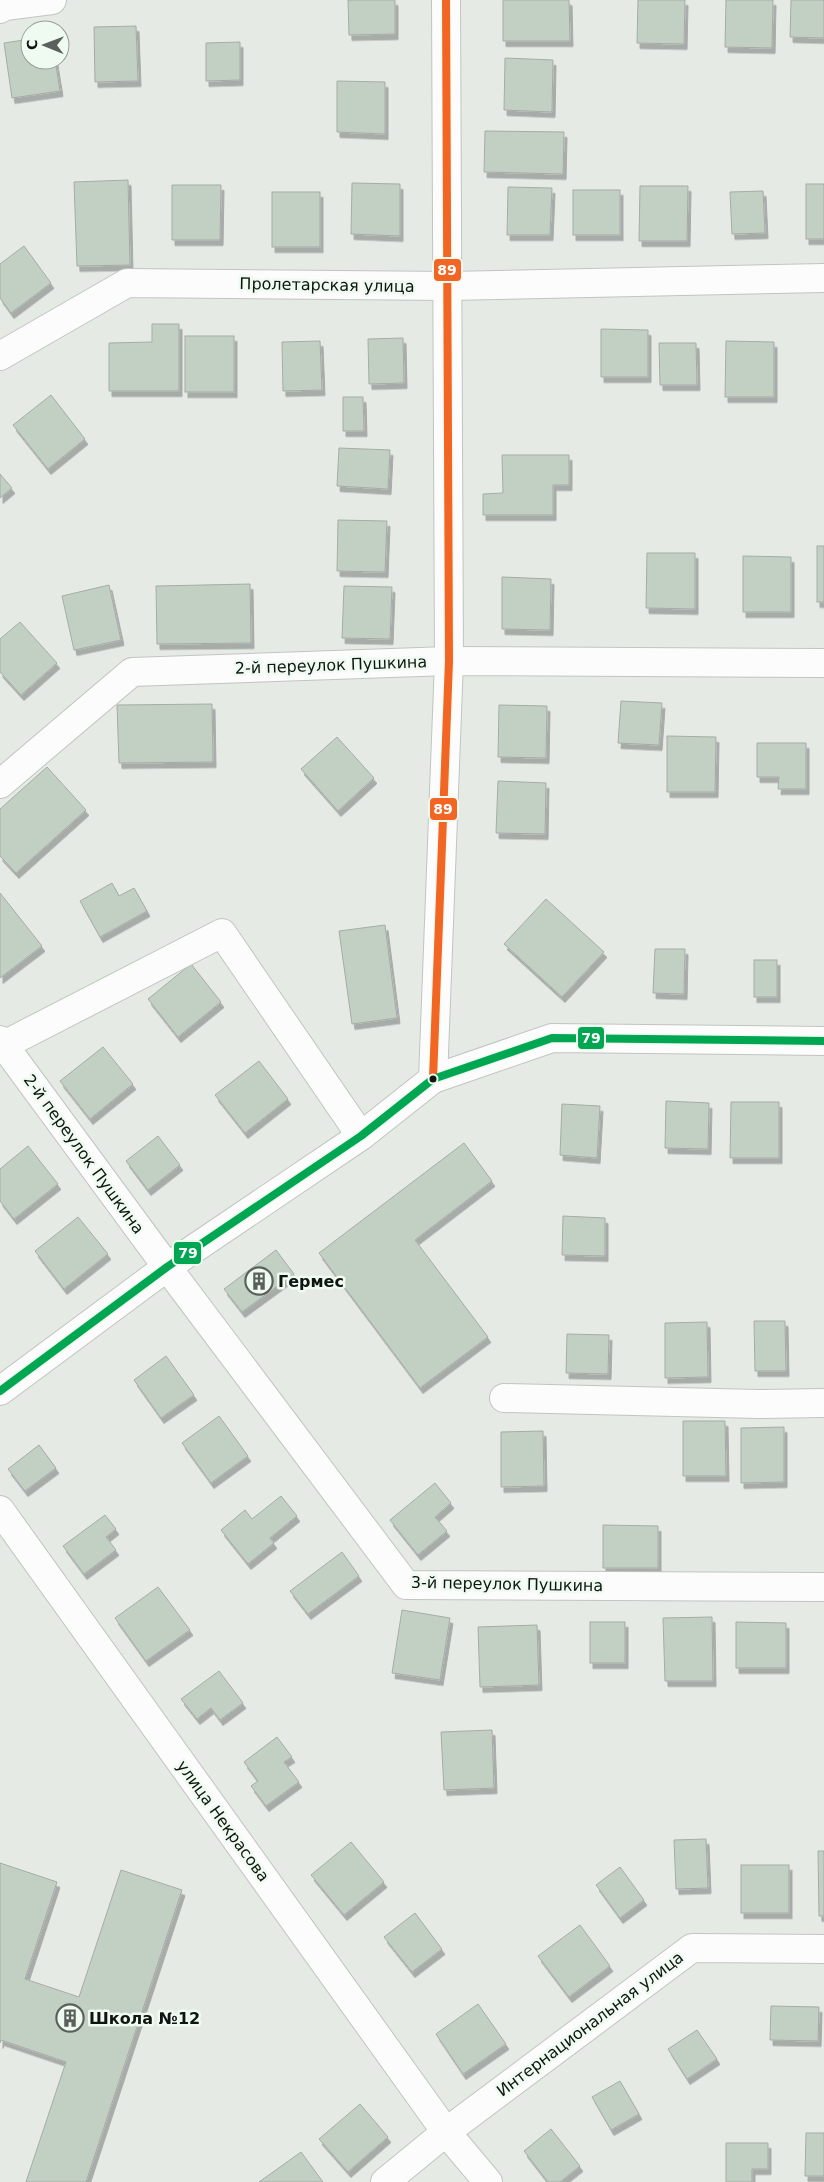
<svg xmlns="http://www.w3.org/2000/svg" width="824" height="2182" font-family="'DejaVu Sans',sans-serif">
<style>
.building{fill:#c2cfc3;stroke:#a7aba7;filter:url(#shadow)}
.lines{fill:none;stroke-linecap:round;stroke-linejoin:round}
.minor-casing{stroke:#c1c5c1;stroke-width:30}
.minor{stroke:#fbfcfb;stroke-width:28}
.bus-1-casing{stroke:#effaf0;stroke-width:11}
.bus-2-casing{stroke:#effaf0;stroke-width:11}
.bus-1{stroke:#f26522;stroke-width:8}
.bus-2{stroke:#00a651;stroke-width:8}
.bus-dot{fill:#111512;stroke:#effaf0;stroke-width:2}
.labels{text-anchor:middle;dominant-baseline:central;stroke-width:5;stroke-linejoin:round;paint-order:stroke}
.street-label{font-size:16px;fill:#111512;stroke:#effaf0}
.poi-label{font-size:16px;font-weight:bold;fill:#111512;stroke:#effaf0;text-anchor:start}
.line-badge{stroke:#effaf0;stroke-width:2}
.badge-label{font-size:14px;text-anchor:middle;font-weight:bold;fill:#fff}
</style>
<defs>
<filter id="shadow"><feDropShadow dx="3" dy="5.5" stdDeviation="0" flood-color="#0004"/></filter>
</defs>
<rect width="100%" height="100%" fill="#e5eae5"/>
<!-- building -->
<g class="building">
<path d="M 348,0 L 395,0 L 395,34 L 349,35 Z"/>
<path d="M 503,0 L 569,0 L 570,41 L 503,41 Z"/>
<path d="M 638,0 L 685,0 L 684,44 L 637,43 Z"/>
<path d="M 726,0 L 773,0 L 772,48 L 725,47 Z"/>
<path d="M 791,0 L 824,0 L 824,38 L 790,37 Z"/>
<path d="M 136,26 L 138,81 L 95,82 L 94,27 Z"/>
<path d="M 30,39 L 30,60 L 55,60 L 60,91 L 12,98 L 4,43 Z"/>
<path d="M 240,42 L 240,80 L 206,81 L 206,43 Z"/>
<path d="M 505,58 L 553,60 L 552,112 L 504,110 Z"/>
<path d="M 337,81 L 385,82 L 385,134 L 337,132 Z"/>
<path d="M 485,131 L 564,132 L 563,174 L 484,172 Z"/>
<path d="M 128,180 L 130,265 L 77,266 L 74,182 Z"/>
<path d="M 352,183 L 400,184 L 400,236 L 351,234 Z"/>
<rect x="806" y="184" width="18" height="55"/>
<path d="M 172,185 L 221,185 L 220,240 L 172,240 Z"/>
<path d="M 640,186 L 688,186 L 687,241 L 639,241 Z"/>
<path d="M 508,187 L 552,188 L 550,235 L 507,235 Z"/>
<rect x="573" y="190" width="47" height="45"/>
<path d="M 763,191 L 765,233 L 732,234 L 730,192 Z"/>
<rect x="272" y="192" width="48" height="55"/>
<path d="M 24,246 L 51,283 L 11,313 L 0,298 L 0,264 Z"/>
<path d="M 152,324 L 179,324 L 179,391 L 109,391 L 109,343 L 152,342 Z"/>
<path d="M 601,329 L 648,330 L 648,377 L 601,377 Z"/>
<rect x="185" y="336" width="49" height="56"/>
<path d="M 403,338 L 404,383 L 369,384 L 368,339 Z"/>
<path d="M 320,341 L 322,390 L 283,391 L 282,342 Z"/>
<path d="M 726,341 L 774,342 L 774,397 L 725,397 Z"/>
<path d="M 659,343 L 696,343 L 697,385 L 660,385 Z"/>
<path d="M 51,395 L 85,439 L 48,469 L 13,425 Z"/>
<path d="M 343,397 L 363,397 L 364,431 L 343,431 Z"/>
<path d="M 339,448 L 390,450 L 388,489 L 337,486 Z"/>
<path d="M 502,455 L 569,455 L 569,485 L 553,485 L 553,515 L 483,515 L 483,494 L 503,493 Z"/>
<path d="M 0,474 L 12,488 L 0,498 Z"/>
<path d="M 338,520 L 387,521 L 385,572 L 337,571 Z"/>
<rect x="817" y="546" width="7" height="56"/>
<path d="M 647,553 L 695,553 L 695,609 L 646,608 Z"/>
<path d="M 743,556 L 791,557 L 791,612 L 743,612 Z"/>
<path d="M 502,577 L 551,579 L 550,630 L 502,629 Z"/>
<path d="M 250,584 L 251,643 L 157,644 L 156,586 Z"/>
<path d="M 109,585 L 121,640 L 74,650 L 62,596 Z"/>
<path d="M 344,586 L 392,587 L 390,639 L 342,638 Z"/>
<path d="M 20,622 L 57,663 L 21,695 L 0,672 L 0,639 Z"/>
<path d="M 621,701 L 662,703 L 659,745 L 618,743 Z"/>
<path d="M 212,704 L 213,762 L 119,763 L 117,705 Z"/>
<path d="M 499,705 L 547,706 L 546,758 L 498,757 Z"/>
<path d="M 667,736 L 716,737 L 715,792 L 667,792 Z"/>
<path d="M 337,737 L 374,778 L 338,811 L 301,769 Z"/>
<path d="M 757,743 L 806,743 L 806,789 L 778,789 L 779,777 L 757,777 Z"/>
<path d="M 47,767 L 86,810 L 16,873 L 0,856 L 0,809 Z"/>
<path d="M 498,781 L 546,783 L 545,834 L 496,833 Z"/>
<path d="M 112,883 L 119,896 L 134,888 L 147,911 L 100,937 L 80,901 Z"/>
<path d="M 0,893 L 42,946 L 0,978 Z"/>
<path d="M 546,899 L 604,952 L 562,997 L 504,944 Z"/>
<path d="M 385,925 L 397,1018 L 352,1024 L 339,931 Z"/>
<path d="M 655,949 L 685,949 L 684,994 L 653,993 Z"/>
<rect x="754" y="960" width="23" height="37"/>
<path d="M 191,964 L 221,1002 L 178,1037 L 148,999 Z"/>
<path d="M 103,1047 L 133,1084 L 90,1119 L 60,1081 Z"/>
<path d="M 259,1061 L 288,1099 L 245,1133 L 215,1095 Z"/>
<path d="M 666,1101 L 709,1103 L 708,1149 L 665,1148 Z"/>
<path d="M 731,1102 L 779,1102 L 779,1158 L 730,1158 Z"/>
<path d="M 562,1104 L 600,1106 L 597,1158 L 560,1155 Z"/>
<path d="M 158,1136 L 180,1165 L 148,1190 L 126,1161 Z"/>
<path d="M 464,1143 L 492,1181 L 415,1240 L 488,1337 L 420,1388 L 319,1253 Z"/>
<path d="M 28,1146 L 58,1184 L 14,1219 L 0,1201 L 0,1169 Z"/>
<path d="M 563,1216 L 605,1218 L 605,1256 L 562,1255 Z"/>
<path d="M 78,1217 L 108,1254 L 64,1289 L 35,1251 Z"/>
<path d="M 276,1250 L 294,1274 L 242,1312 L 224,1289 Z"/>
<path d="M 754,1321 L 785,1321 L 786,1371 L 755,1371 Z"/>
<path d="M 707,1322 L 708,1377 L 665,1378 L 665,1323 Z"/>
<path d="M 567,1334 L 609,1335 L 608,1374 L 566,1373 Z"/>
<path d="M 166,1356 L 194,1395 L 161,1418 L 134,1380 Z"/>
<path d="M 219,1416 L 248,1456 L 211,1483 L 182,1443 Z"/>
<path d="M 683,1421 L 725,1421 L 726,1476 L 683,1476 Z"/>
<path d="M 784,1427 L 784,1482 L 741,1483 L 741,1428 Z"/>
<path d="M 543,1431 L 544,1486 L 501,1487 L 501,1432 Z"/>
<path d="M 39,1445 L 56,1468 L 25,1491 L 8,1469 Z"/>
<path d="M 435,1483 L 451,1503 L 435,1517 L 447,1531 L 418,1555 L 390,1520 Z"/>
<path d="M 281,1496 L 297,1516 L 270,1538 L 274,1543 L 248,1564 L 221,1530 L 245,1510 L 252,1519 Z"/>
<path d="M 105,1515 L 116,1529 L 106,1537 L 116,1550 L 84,1574 L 63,1546 Z"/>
<path d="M 603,1525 L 658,1526 L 658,1568 L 603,1568 Z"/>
<path d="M 342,1552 L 359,1576 L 308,1614 L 290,1591 Z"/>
<path d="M 158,1587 L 190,1630 L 146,1661 L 115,1618 Z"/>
<path d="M 402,1610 L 450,1618 L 440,1680 L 392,1673 Z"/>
<path d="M 712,1617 L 713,1681 L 665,1681 L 663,1618 Z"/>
<rect x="590" y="1622" width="35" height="41"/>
<path d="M 736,1622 L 786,1623 L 786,1668 L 736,1668 Z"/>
<path d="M 537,1625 L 539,1685 L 480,1687 L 478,1627 Z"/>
<path d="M 219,1671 L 243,1703 L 220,1720 L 211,1708 L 197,1719 L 181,1699 Z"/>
<path d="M 492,1730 L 494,1788 L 444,1790 L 441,1732 Z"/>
<path d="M 277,1737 L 292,1757 L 284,1762 L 299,1782 L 266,1806 L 251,1786 L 258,1781 L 244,1762 Z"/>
<path d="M 706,1839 L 708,1888 L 676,1889 L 674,1840 Z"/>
<path d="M 351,1842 L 384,1882 L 344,1915 L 311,1875 Z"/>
<path d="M 818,1851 L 824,1851 L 824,1916 L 819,1916 Z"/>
<path d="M 0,1863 L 57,1882 L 25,1979 L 79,1997 L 121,1870 L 182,1890 L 86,2182 L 26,2182 L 66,2062 L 1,2040 L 0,2043 Z"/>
<rect x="741" y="1865" width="48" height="48"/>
<path d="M 620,1867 L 644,1900 L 620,1918 L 596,1885 Z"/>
<path d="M 415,1913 L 442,1949 L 412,1972 L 384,1937 Z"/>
<path d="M 580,1925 L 610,1966 L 569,1997 L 538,1956 Z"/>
<path d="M 478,2004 L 506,2044 L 463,2074 L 436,2034 Z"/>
<path d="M 771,2006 L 819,2007 L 818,2041 L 770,2040 Z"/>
<path d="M 697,2030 L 717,2059 L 687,2079 L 668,2049 Z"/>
<path d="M 620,2081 L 639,2114 L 611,2130 L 592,2097 Z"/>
<path d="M 360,2104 L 388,2137 L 348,2172 L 319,2139 Z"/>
<path d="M 551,2129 L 580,2166 L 560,2182 L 548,2182 L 524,2151 Z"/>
<path d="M 806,2133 L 824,2133 L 824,2176 L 805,2176 Z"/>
<path d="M 726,2143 L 768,2143 L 768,2169 L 752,2169 L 752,2182 L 726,2182 Z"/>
<path d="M 301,2152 L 323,2182 L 259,2182 Z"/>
</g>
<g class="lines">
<!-- minor casing -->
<g class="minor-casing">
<g id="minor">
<path d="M 0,9 L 5,6 L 52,0"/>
<path d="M 0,356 L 127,283 L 449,286 L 824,278"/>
<path d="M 0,784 L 132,672 L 449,661 L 824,663"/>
<path d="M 0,1040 L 167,1267 L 406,1585 L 824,1587"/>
<path d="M 4,1045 L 222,933 L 361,1136"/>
<path d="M 433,1079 L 449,661 L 446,0"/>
<path d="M 0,1391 L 167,1267 L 361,1136 L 433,1079 L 552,1038 L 824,1041"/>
<path d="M 504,1398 L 759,1404 L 824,1403"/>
<path d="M 0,1510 L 446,2132 L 488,2182"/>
<path d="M 385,2182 L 446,2132 L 692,1948 L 824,1949"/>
</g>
</g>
<!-- minor -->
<use href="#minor" class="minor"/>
<!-- bus-1 casing -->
<g class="bus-1-casing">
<path id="bus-1" d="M 433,1079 L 449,661 L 446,0"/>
</g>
<!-- bus-2 casing -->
<g class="bus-2-casing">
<path id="bus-2" d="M 0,1391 L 167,1267 L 361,1136 L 433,1079 L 552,1038 L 824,1041"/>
</g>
<!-- bus-1 -->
<use href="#bus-1" class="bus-1"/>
<!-- bus-2 -->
<use href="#bus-2" class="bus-2"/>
</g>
<!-- icons -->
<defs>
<g id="building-ring" transform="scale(1.4375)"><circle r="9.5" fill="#effaf0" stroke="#5b605c" stroke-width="1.5"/><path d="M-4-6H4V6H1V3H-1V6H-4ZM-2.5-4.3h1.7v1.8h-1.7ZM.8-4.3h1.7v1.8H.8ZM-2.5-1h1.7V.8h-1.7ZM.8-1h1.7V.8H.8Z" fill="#5b605c"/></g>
</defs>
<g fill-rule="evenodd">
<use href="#building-ring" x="259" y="1281"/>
<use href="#building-ring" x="70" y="2018"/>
</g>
<!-- markers -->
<circle class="bus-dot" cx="433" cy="1079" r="4.5"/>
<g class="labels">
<!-- street labels -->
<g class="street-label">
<text transform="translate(327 285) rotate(1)">Пролетарская улица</text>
<text transform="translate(331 665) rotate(-2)">2-й переулок Пушкина</text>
<text transform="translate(84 1154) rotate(54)">2-й переулок Пушкина</text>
<text transform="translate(507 1584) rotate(1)">3-й переулок Пушкина</text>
<text transform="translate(223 1821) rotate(54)">улица Некрасова</text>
<text transform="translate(590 2024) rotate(-37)">Интернациональная улица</text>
</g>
<!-- poi labels -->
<g class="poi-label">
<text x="278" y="1281">Гермес</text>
<text x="89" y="2018">Школа №12</text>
</g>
</g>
<g class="line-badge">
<rect x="433" y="258" width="29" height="24" rx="5" fill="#f26522"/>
<rect x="429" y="797" width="29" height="24" rx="5" fill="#f26522"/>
<rect x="577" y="1026" width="28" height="24" rx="5" fill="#00a651"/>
<rect x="173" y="1241" width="29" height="24" rx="5" fill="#00a651"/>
</g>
<g class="badge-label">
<text x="447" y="275">89</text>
<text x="443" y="814">89</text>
<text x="591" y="1043">79</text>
<text x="188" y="1258">79</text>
</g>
<!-- north arrow -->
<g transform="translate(45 45) rotate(271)"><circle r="24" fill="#effaf0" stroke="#969e97"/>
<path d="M0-4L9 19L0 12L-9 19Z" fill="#5b605c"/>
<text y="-8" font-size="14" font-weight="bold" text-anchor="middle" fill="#111512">С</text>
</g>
</svg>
